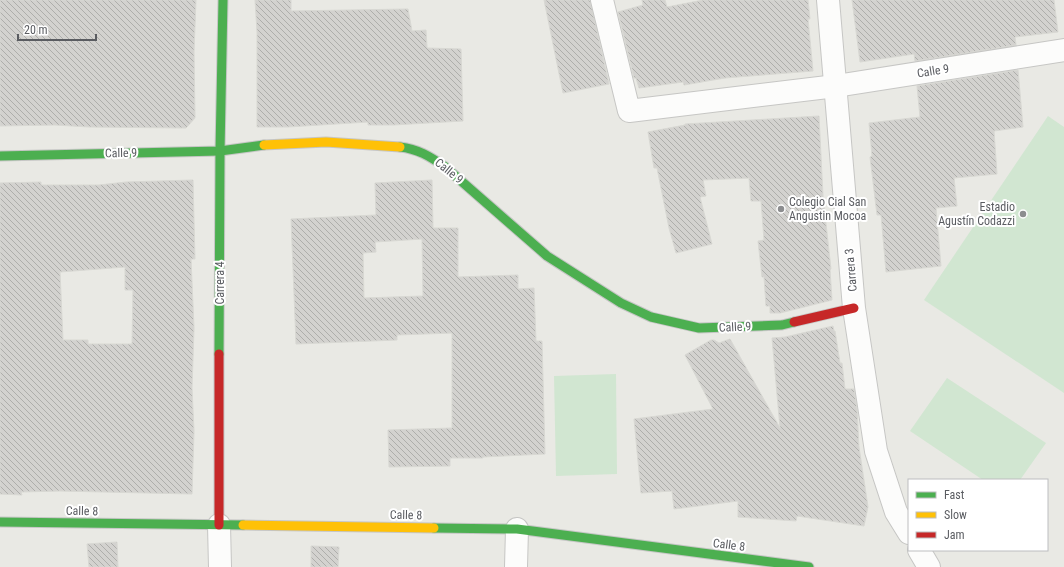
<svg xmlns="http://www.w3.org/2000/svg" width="1064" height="567" font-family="'Roboto Condensed',sans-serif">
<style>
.garden{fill:#d1e6d1}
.building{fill:url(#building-back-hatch);stroke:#d8d8d3;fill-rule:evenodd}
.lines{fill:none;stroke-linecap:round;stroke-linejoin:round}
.street-casing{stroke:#c6c6c4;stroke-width:24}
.fast-casing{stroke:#c6c6c5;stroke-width:11}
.slow-casing{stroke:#c6c6c5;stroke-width:11}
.jam-casing{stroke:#c6c6c5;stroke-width:11}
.street{stroke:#fcfcfb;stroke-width:22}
.fast{stroke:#4caf50;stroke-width:9}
.slow{stroke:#ffc107;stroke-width:9}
.jam{stroke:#c62828;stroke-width:9}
.poi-dot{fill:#8c8d8f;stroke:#fff;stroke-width:1.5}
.labels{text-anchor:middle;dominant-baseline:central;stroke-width:4;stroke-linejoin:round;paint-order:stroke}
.street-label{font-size:12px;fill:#5a5c61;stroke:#fff}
.poi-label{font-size:12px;fill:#5a5c61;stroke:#fff;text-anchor:start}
</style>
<defs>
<pattern id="building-back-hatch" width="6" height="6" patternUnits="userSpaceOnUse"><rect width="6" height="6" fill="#d3d2cf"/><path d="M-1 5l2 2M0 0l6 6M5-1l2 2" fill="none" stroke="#aeaeab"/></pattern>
</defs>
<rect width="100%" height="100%" fill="#e9e9e4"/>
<!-- garden -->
<g class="garden">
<path d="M 1048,116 L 1064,127 L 1064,393 L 924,300 Z"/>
<path d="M 616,374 L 617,474 L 556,476 L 554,376 Z"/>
<path d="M 947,378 L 1046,443 L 1020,480 L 983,480 L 910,431 Z"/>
</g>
<!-- building -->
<g class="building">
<path d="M 0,0 L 196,0 L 194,52 L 195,118 L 186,128 L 89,127 L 55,125 L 0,126 Z"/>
<path d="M 255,0 L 291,0 L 291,11 L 408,9 L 412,31 L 426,30 L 427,48 L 461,49 L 463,121 L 393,125 L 368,125 L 368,122 L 288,127 L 257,127 L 257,32 Z"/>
<path d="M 544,0 L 590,0 L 609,84 L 563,93 Z"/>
<path d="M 642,0 L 665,0 L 667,7 L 703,0 L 808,0 L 810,19 L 808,19 L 813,71 L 725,78 L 684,85 L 683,82 L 639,88 L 636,78 L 634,78 L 618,12 L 643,5 Z"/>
<path d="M 852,0 L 1054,0 L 1058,32 L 1015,37 L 1016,45 L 915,61 L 914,54 L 860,62 Z"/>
<path d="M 1018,70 L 1023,127 L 994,131 L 997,174 L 954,178 L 957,206 L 936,208 L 941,266 L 886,272 L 881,215 L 877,215 L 870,157 L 872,156 L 869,123 L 920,117 L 917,86 Z"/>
<path d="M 819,116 L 823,196 L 831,269 L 830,270 L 832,300 L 780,313 L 770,313 L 770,306 L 766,306 L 764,277 L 762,277 L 758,241 L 764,240 L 761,201 L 751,201 L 749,178 L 703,180 L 706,196 L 700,197 L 712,244 L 676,253 L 669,228 L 657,168 L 654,168 L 648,132 L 685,125 L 685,124 Z"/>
<path d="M 193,180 L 195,259 L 191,259 L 194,328 L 192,388 L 194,431 L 192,494 L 60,491 L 21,492 L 22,495 L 0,494 L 0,183 L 41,182 L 41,185 L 99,185 L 126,182 ZM 125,267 L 125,290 L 133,290 L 132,344 L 88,344 L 88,340 L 63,340 L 60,272 Z"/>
<path d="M 432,180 L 433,228 L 458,228 L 458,277 L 518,275 L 518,289 L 534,288 L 536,341 L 542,341 L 545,454 L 483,457 L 483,458 L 450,458 L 450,466 L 389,467 L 388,430 L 452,428 L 452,333 L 397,335 L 397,340 L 296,344 L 291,219 L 376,215 L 375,183 ZM 422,239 L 423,296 L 364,298 L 363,253 L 376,252 L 375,242 Z"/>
<path d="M 833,326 L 834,331 L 835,331 L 840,363 L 842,363 L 845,389 L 854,389 L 857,409 L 859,447 L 868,507 L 864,526 L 797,516 L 796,521 L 738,517 L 738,501 L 674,509 L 672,491 L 641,493 L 634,419 L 713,409 L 685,355 L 711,340 L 714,340 L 719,343 L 730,339 L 780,428 L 772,338 L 785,337 Z"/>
<path d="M 117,542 L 118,567 L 89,567 L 87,544 Z"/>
<path d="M 311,546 L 339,547 L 338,567 L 311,567 Z"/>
</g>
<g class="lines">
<!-- street casing -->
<g class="street-casing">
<g id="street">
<path d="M 602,0 L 629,111 L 836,86 L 1064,50"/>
<path d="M 828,0 L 854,308 L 876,451 L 896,512 L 909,533"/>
<path d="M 219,525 L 220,567"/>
<path d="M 919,550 L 929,567"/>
<path d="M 516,567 L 517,529"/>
</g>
</g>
<!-- fast casing -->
<g class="fast-casing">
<g id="fast">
<path d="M 400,147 C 418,149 429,156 444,166 L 547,256 L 621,303 L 651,317 L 699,328 L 782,325 L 794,322"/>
<path d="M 0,156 L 220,151 L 264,145"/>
<path d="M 219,354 L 220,151 L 223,0"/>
<path d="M 0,522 L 243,525"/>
<path d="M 434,528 L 517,529 L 809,567"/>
</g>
</g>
<!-- slow casing -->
<g class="slow-casing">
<g id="slow">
<path d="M 264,145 L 326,142 L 400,147"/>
<path d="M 243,525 L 434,528"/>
</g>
</g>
<!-- jam casing -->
<g class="jam-casing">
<g id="jam">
<path d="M 794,322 L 854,308"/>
<path d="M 219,525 L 219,354"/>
</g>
</g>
<!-- street -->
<use href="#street" class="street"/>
<!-- fast -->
<use href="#fast" class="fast"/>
<!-- slow -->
<use href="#slow" class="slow"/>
<!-- jam -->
<use href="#jam" class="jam"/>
</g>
<!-- markers -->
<g class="poi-dot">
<circle cx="781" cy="209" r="4"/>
<circle cx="1023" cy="214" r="4"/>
</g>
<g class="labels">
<!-- street labels -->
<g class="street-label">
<text transform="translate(933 71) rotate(-9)">Calle 9</text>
<text transform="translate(121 153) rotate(-1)">Calle 9</text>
<text transform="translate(449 171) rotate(39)">Calle 9</text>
<text transform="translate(851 270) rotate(-95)">Carrera 3</text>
<text transform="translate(220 283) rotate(-90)">Carrera 4</text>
<text transform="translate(735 327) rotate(-3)">Calle 9</text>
<text transform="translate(82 511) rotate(1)">Calle 8</text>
<text transform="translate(406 515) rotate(1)">Calle 8</text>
<text transform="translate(729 545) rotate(7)">Calle 8</text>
</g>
<!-- poi labels -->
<g class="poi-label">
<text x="789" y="202">Colegio Cial San<tspan x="789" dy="14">Angustin Mocoa</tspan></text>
<text x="1015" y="207" text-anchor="end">Estadio<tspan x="1015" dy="14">Agustín Codazzi</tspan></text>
</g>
</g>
<!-- legend -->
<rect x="908" y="479" width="140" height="72" fill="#ffffff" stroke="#bdbec0"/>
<rect x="916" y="492" width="20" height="6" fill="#4caf50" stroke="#bdbec0"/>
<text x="944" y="499" font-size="12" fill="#5a5c61">Fast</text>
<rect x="916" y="512" width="20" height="6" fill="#ffc107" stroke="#bdbec0"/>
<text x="944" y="519" font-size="12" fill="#5a5c61">Slow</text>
<rect x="916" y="532" width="20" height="6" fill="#c62828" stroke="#bdbec0"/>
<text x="944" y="539" font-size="12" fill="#5a5c61">Jam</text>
<!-- scale -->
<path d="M18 34v6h78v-6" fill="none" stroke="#5a5c61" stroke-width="2"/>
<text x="24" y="34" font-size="12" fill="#5a5c61" stroke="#ffffff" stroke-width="3" paint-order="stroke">20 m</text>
</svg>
